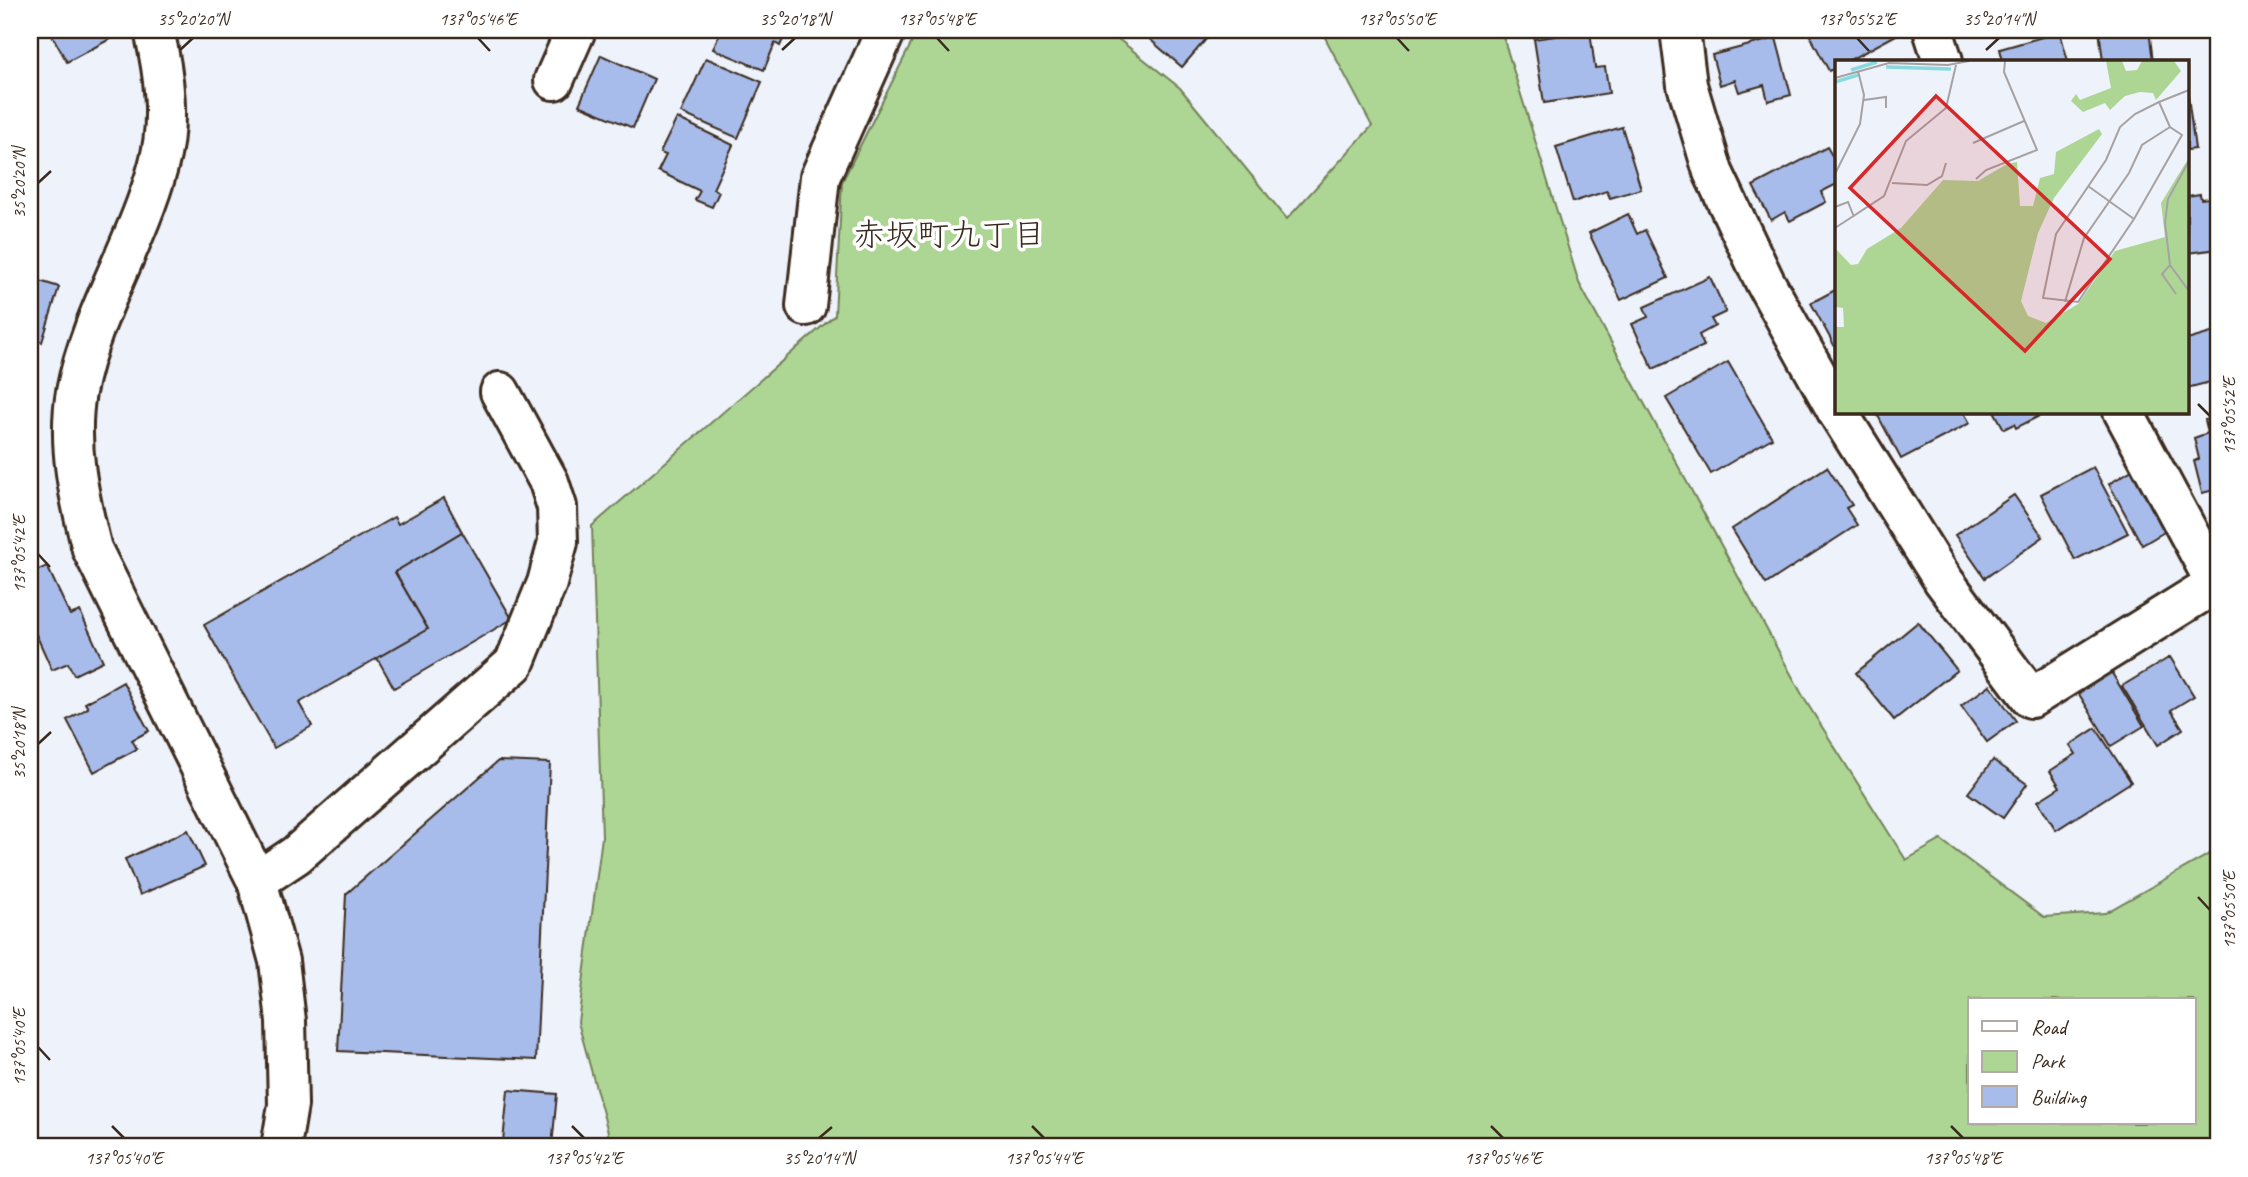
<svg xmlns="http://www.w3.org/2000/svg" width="2248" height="1177" font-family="Caveat,'Klee One',sans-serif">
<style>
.green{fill:#add694;stroke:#748059;stroke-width:2;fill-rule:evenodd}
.building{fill:#a7bceb;stroke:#3b2a1e;stroke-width:2}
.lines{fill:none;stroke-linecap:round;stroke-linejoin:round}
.minor-casing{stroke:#3b2a1e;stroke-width:44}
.minor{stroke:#fff;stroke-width:38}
.ticks{fill:none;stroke:#3b2a1e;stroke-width:2.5}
.labels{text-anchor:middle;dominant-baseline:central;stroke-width:7;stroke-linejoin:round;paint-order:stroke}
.neighbourhood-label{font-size:32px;fill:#3b2a1e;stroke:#fff}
.inset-river{fill:none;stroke:#88dadf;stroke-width:3.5}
.inset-road{fill:none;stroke:#a6a2a3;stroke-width:2}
.view{fill:#d62828;fill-opacity:0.15;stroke:#d62828;stroke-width:3.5}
.inset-edge{fill:none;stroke:#3b2a1e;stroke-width:3.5}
.neatline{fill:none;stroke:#3b2a1e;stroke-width:2.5}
.ticks-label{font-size:18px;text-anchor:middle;fill:#3b2a1e}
</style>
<rect width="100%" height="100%" fill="#edf2fb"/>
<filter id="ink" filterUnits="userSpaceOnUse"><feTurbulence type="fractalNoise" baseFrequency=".0143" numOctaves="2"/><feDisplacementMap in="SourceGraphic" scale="14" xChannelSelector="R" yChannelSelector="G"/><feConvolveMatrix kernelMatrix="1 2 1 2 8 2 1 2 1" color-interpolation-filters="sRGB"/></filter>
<g filter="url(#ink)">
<!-- green -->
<path class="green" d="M 918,30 L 1107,30 L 1180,88 L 1287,219 L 1372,126 L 1321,30 L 1501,30 L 1579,283 L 1805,700 L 1906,860 L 1941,840 L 2044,917 L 2105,913 L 2211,853 L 2218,820 L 2218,1147 L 607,1147 L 608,1132 L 578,1022 L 602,837 L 592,526 L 835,315 L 842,182 ZM 1970,1000 L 2194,1000 L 2194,1123 L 1970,1123 Z"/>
<!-- building -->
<g class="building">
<path d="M 49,30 L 127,30 L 67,62 Z"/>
<path d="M 721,30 L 787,30 L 780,46 L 775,43 L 764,70 L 713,49 Z"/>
<path d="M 1139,30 L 1214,30 L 1182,67 Z"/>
<path d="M 1518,30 L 1545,30 L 1518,33 Z"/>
<path d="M 1807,30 L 1896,30 L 1898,34 L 1848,61 L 1837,61 L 1837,67 L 1829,71 Z"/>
<path d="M 2099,30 L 2149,30 L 2153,61 L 2103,61 Z"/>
<path d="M 1590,31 L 1595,68 L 1605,67 L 1609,93 L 1544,103 L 1534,39 Z"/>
<path d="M 2060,32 L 2068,61 L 2003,61 L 2000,49 Z"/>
<path d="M 1776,38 L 1791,95 L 1768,101 L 1764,85 L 1739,92 L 1735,80 L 1720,85 L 1712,55 Z"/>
<path d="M 601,55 L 654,79 L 633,128 L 579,105 Z"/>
<path d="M 706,58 L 762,82 L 738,138 L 681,113 Z"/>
<path d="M 2187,89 L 2195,149 L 2187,150 Z"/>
<path d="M 677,118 L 733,145 L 713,189 L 719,192 L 712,207 L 695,200 L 700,191 L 658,171 L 666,155 L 660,153 Z"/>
<path d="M 1622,127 L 1641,189 L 1610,198 L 1607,191 L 1573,202 L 1556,147 Z"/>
<path d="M 1827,147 L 1837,164 L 1837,184 L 1821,192 L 1826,202 L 1790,221 L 1785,212 L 1771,220 L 1753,186 Z"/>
<path d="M 2200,194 L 2201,199 L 2218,197 L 2218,249 L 2187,253 L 2187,196 Z"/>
<path d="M 1628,214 L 1637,234 L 1645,230 L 1668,278 L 1621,300 L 1589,233 Z"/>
<path d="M 1710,277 L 1726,312 L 1711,319 L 1715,326 L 1699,335 L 1704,346 L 1653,369 L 1632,324 L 1648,317 L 1644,307 Z"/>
<path d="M 30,278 L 59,287 L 42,342 L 30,338 Z"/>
<path d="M 1837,289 L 1837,346 L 1835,347 L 1811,303 Z"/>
<path d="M 2218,331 L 2218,380 L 2187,388 L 2187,340 Z"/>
<path d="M 1728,362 L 1772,438 L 1711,474 L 1666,398 Z"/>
<path d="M 1883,411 L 1963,411 L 1970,423 L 1901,459 L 1877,414 Z"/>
<path d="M 1994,411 L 2044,411 L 2045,413 L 2016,428 L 2014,424 L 2004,429 Z"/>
<path d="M 2218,417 L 2218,489 L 2202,493 L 2194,461 L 2199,459 L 2194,438 L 2208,433 L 2205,420 Z"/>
<path d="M 1827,467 L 1852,505 L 1846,508 L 1857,525 L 1766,584 L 1732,529 Z"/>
<path d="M 2093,467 L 2128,533 L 2075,560 L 2041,494 Z"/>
<path d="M 2132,470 L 2166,531 L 2142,545 L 2109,484 Z"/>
<path d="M 2014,495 L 2043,537 L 1985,578 L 1955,535 Z"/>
<path d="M 444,498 L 462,532 L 395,572 L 428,629 L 299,703 L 312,726 L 274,748 L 204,625 L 394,517 L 398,524 Z"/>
<path d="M 462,532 L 512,619 L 394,688 L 377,658 L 428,629 L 395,572 Z"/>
<path d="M 47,566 L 70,615 L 80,611 L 103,661 L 74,675 L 68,663 L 52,670 L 30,621 L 30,574 Z"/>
<path d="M 1918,622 L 1957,670 L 1894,720 L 1856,673 Z"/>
<path d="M 2170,657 L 2194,696 L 2171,710 L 2183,729 L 2158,745 L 2122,686 Z"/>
<path d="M 2107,665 L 2144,726 L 2111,746 L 2074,686 Z"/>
<path d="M 123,682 L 149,731 L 132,740 L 137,749 L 94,772 L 67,720 L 88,708 L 85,703 Z"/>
<path d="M 1990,685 L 2016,721 L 1987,742 L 1961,706 Z"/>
<path d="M 2096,728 L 2131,782 L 2056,830 L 2038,801 L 2060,787 L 2050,771 L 2076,754 L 2070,745 Z"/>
<path d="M 1993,760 L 2027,784 L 2003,818 L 1968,793 Z"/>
<path d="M 498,761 L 550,763 L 536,1060 L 338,1051 L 346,894 Z"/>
<path d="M 188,830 L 205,866 L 140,895 L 125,859 Z"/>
<path d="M 508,1090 L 557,1094 L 552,1146 L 503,1142 Z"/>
</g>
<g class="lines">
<!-- minor casing -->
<g class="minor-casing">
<g id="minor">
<path d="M 154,30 C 164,74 171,122 158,167 C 137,244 91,313 76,392 C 67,445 79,498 92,549 L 257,881 L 279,961 L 286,1021 L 288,1105 L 281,1147"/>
<path d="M 1680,30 L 1687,85 L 1713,172 L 1765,282 L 1837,411"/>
<path d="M 1933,30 L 1943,61"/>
<path d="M 554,80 L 576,30"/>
<path d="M 806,306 L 820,177 L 886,30"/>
<path d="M 1837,411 L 1943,580 L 2031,698 L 2218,582"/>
<path d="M 2123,411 L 2216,584"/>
<path d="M 257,881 L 296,855 L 514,664 L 547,583 L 558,542 L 557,507 L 549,482 L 500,392"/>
</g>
</g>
<!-- minor -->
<use href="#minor" class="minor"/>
</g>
</g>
<!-- ticks -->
<path class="ticks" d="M 478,38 L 490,51M 937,38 L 949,51M 1397,38 L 1409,51M 1857,38 L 1869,51M 180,50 L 193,38M 782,50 L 795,38M 1986,50 L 1999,38M 38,183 L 51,171M 2198,404 L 2210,416M 38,554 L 50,567M 38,744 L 51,732M 2198,897 L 2210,910M 38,1047 L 50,1060M 112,1126 L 124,1138M 572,1126 L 584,1138M 1032,1126 L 1044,1138M 1491,1126 L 1503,1138M 1951,1126 L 1963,1138M 819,1138 L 832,1127"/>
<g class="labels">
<!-- neighbourhood labels -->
<g class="neighbourhood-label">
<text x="949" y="234">赤坂町九丁目</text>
</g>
</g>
<!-- overview -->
<g transform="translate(1835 60)">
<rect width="354" height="354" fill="#edf2fb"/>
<path d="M 271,1 L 287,1 L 291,11 L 302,10 L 307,1 L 339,1 L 346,11 L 321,40 L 318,33 L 305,32 L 290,36 L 275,50 L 270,43 L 248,52 L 236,41 L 241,34 L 245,40 L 276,28 ZM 264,69 L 267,74 L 219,138 L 203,173 L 186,241 L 193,256 L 211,263 L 243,244 L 280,191 L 330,177 L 326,143 L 353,99 L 353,353 L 0,353 L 0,267 L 9,267 L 8,248 L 0,247 L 0,188 L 16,205 L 23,204 L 32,189 L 66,168 L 108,120 L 143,121 L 172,104 L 182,102 L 185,146 L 198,146 L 205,118 L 219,114 L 221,92 Z" fill="#add694"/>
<path class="inset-river" d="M 51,7 L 116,9M 16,10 L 42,2M 0,22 L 23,15"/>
<path class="inset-road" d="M 0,18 L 54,3 L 113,5 L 134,1M 29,40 L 51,37 L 51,48M 324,42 L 335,67 L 347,75 L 299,159 L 243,242 L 208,238 L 221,174 L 271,100 L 285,67 L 300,54 L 324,42 L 354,30M 138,83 L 189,61M 354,101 L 333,139 L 330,163 L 335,205 L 354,231M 0,114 L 25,64 L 29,35 L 23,11M 141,119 L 151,110 L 202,90 L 169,12 L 170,1M 57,123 L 92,125 L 107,116 L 111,103M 253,126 L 299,159M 0,147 L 13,142 L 19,157M 0,168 L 49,136 L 71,81 L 111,48 L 121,5M 335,205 L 327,214 L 341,234M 230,242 L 249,178 L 294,113 L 307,85 L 335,67"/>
<path class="view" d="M 101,36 L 275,199 L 190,291 L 15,128 Z"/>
<rect width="354" height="354" class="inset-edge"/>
</g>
<!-- margin -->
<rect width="2248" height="1177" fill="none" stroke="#fff" stroke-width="77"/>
<!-- legend -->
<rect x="1968" y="998" width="228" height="126" fill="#ffffff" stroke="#b1aaa5" stroke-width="2"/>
<rect x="1982" y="1021" width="35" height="10" fill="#ffffff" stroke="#b1aaa5" stroke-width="2"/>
<text x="2031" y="1034" font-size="21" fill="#3b2a1e">Road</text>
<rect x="1982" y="1051" width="35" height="21" fill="#add694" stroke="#b1aaa5" stroke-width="2"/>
<text x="2031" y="1068" font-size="21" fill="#3b2a1e">Park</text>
<rect x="1982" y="1086" width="35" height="21" fill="#a7bceb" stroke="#b1aaa5" stroke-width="2"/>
<text x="2031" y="1104" font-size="21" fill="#3b2a1e">Building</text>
<rect x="38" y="38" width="2172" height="1100" class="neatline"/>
<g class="ticks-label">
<text x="193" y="25">35°20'20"N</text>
<text x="478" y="25">137°05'46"E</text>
<text x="795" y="25">35°20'18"N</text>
<text x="937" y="25">137°05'48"E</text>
<text x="1397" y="25">137°05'50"E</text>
<text x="1857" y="25">137°05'52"E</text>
<text x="1999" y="25">35°20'14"N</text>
<text transform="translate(19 183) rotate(-90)" y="6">35°20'20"N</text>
<text transform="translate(2229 416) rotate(-90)" y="6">137°05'52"E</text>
<text transform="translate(19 554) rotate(-90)" y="6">137°05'42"E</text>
<text transform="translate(19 744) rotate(-90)" y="6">35°20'18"N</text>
<text transform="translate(2229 910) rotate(-90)" y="6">137°05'50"E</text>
<text transform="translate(19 1047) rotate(-90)" y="6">137°05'40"E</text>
<text x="124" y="1164">137°05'40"E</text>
<text x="584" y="1164">137°05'42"E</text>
<text x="819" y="1164">35°20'14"N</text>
<text x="1044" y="1164">137°05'44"E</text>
<text x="1503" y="1164">137°05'46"E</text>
<text x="1963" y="1164">137°05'48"E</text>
</g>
</svg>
